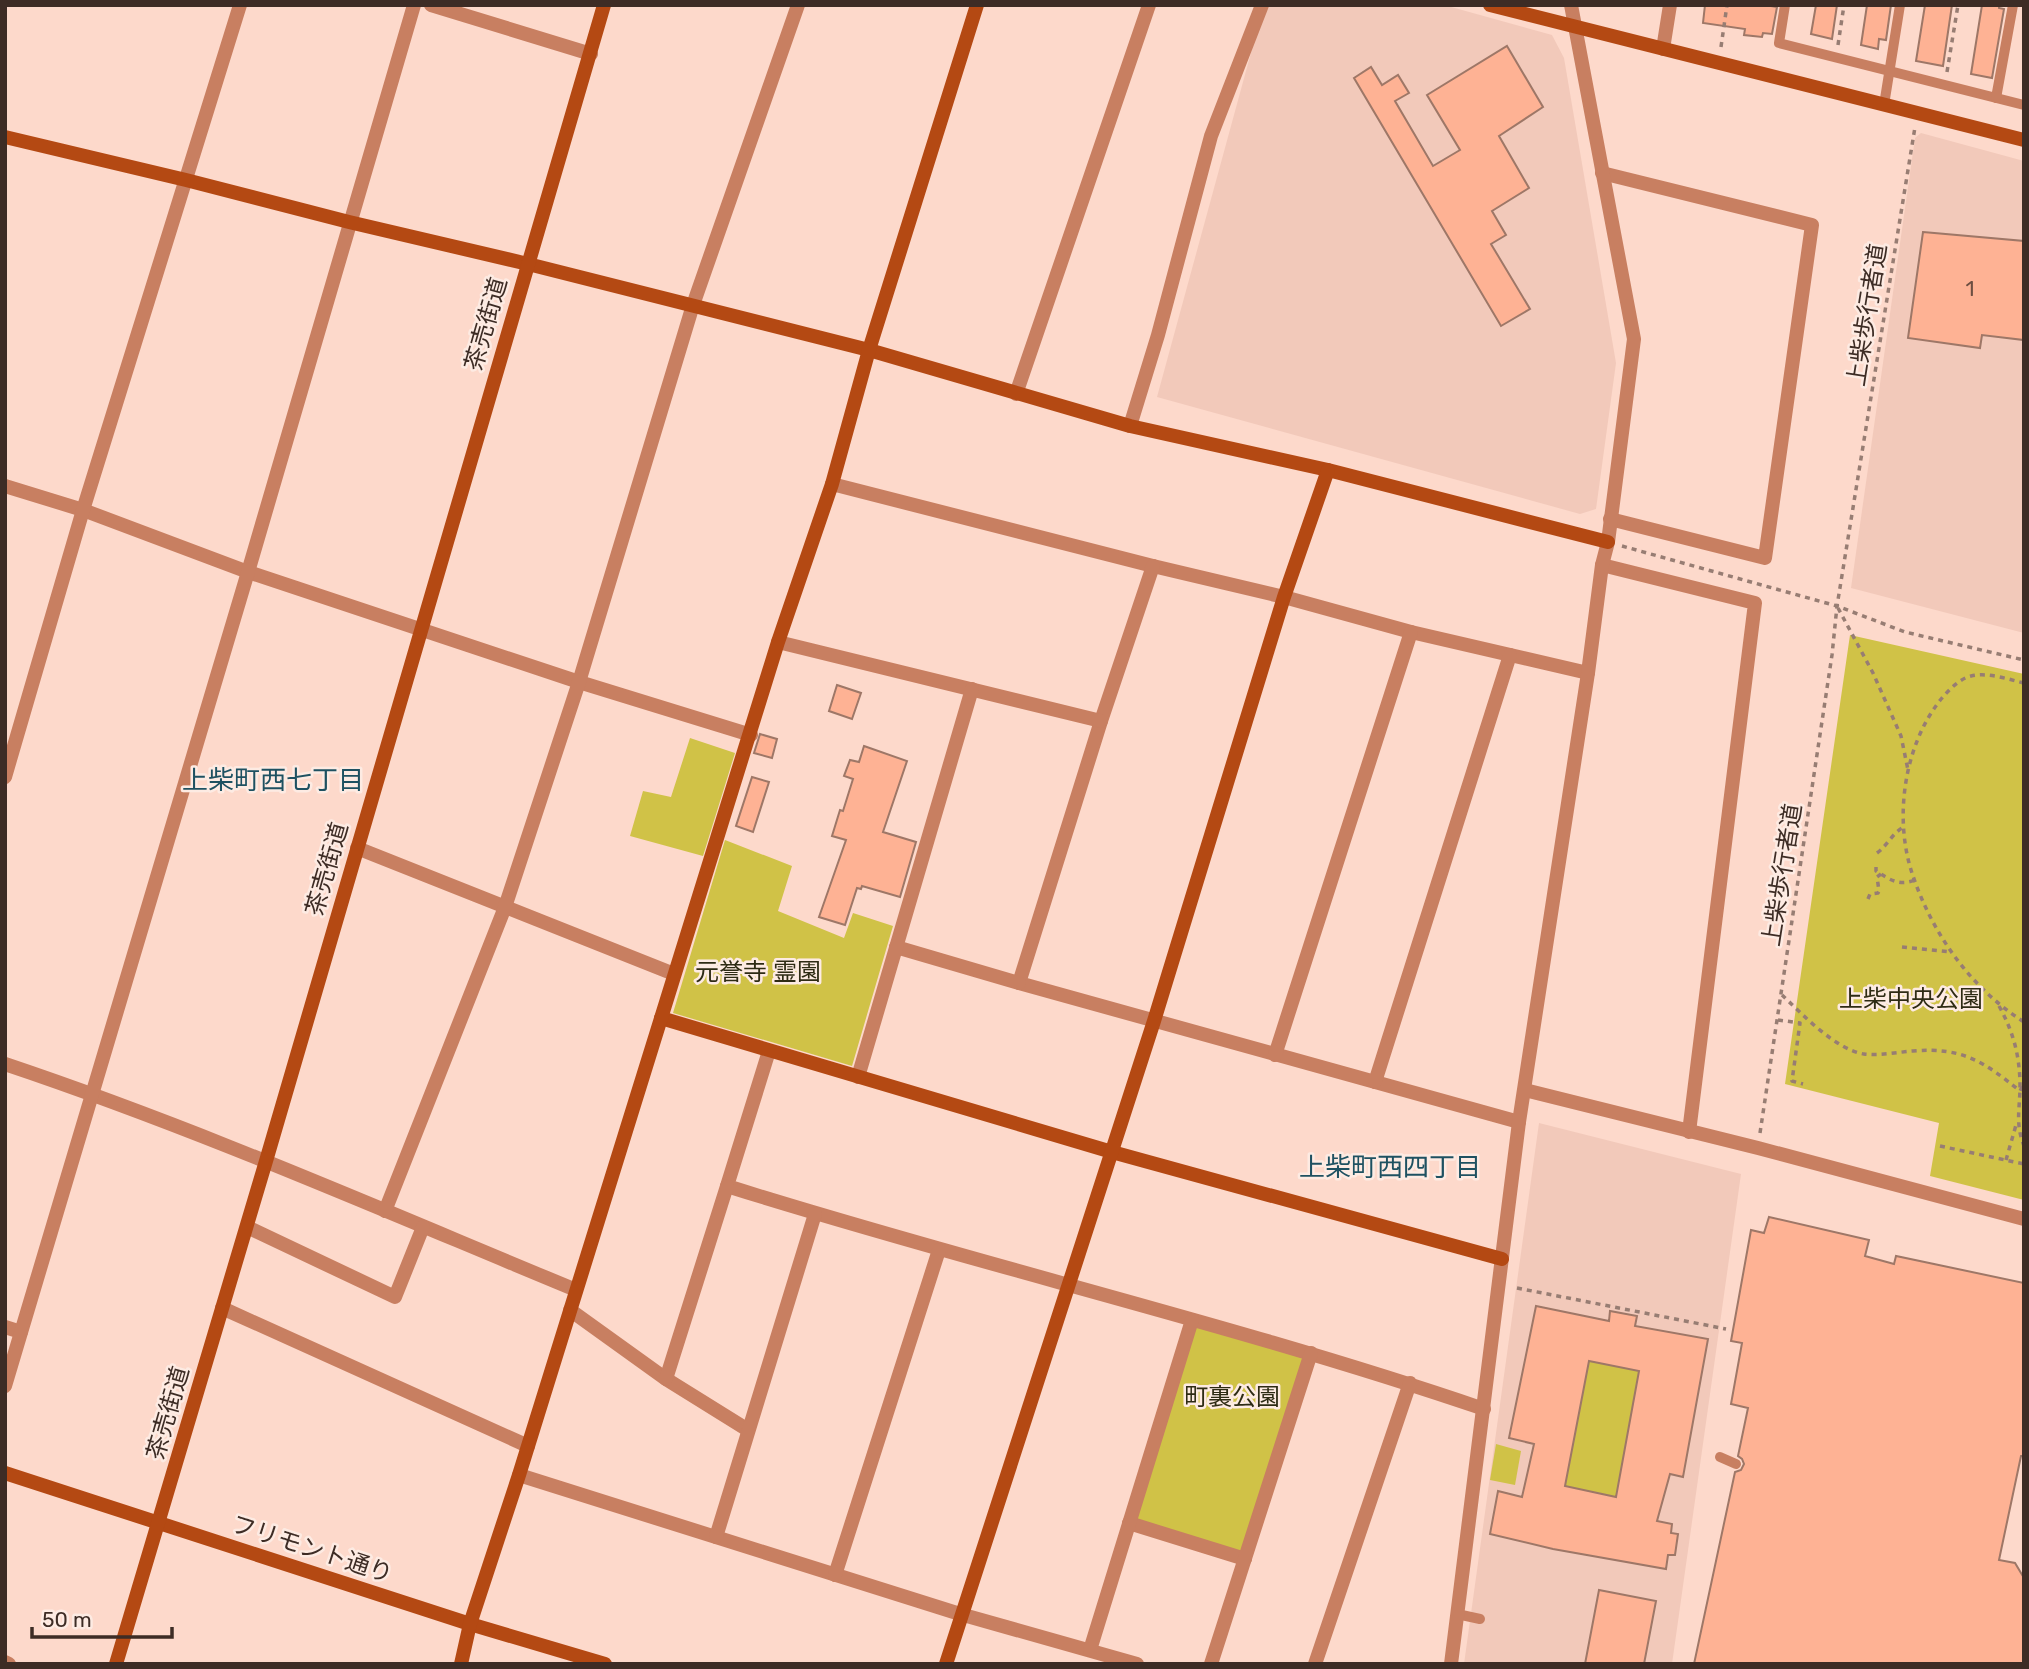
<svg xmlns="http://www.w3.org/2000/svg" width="2029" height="1669" font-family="Rubik,'Noto Sans JP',sans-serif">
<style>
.built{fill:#f2c9ba}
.green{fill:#d0c247}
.building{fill:#feb294;stroke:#9e7767;stroke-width:2;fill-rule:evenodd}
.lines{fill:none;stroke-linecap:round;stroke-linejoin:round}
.path{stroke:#977d73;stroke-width:3.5;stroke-dasharray:5 5;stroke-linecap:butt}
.lane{stroke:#c87f61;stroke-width:10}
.street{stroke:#c87f61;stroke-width:14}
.secondary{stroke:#b44913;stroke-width:14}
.labels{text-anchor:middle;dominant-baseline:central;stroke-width:5;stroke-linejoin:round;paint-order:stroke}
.number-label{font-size:21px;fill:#6d4e41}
.street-label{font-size:24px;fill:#3d2c25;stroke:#fdebe3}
.park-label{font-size:24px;fill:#2e2b14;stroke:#fdebe3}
.neighbourhood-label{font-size:26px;fill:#1e5161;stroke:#fdebe3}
</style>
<rect width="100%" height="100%" fill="#fdd9cb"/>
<!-- built -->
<g class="built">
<path d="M 1264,5 L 1444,5 L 1552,35 L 1564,58 L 1616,363 L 1596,509 L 1580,514 L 1157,397 Z"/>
<path d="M 1921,133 L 2024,161 L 2024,633 L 1851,588 L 1915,138 Z"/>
<path d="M 1539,1123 L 1741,1174 L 1672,1664 L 1464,1664 Z"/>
</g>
<!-- green -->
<g class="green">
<path d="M 1850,635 L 2024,674 L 2024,1200 L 1930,1176 L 1939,1123 L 1785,1084 Z"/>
<path d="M 690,738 L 735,753 L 703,856 L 630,836 L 643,791 L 671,797 Z"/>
<path d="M 725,840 L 792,866 L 778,911 L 844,938 L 853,913 L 893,926 L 852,1066 L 673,1013 Z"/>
<path d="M 1192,1320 L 1311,1353 L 1245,1559 L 1129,1523 Z"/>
<path d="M 1589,1361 L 1639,1371 L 1616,1497 L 1565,1486 Z"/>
<path d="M 1496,1444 L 1521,1451 L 1515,1485 L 1490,1480 Z"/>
</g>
<!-- building -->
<g class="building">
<path d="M 1705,5 L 1765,5 L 1777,7 L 1772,34 L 1763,33 L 1762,37 L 1744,35 L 1745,29 L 1703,23 Z"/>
<path d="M 1816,5 L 1837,5 L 1832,39 L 1811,34 Z"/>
<path d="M 1867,5 L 1891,5 L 1886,40 L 1879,39 L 1878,49 L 1861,45 Z"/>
<path d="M 1925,5 L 1952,5 L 1943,66 L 1916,61 Z"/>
<path d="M 1982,5 L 1999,5 L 1999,8 L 2004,9 L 1992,78 L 1971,74 Z"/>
<path d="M 1507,46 L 1543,107 L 1499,136 L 1529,188 L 1492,211 L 1506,235 L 1491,244 L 1530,309 L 1501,326 L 1354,78 L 1371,67 L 1382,85 L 1398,75 L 1409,93 L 1395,101 L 1433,166 L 1460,150 L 1427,95 Z"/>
<path d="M 1923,232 L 2024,241 L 2024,340 L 1982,335 L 1980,348 L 1908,338 Z"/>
<path d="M 837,685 L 861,693 L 852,719 L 829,711 Z"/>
<path d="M 760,734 L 777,739 L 772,758 L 754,753 Z"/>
<path d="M 864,746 L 907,761 L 883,832 L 916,842 L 900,897 L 862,886 L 861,889 L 857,888 L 845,925 L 819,917 L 846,840 L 832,836 L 840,810 L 843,811 L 853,779 L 844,776 L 850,760 L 859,762 Z"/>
<path d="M 752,777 L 769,782 L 753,832 L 736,826 Z"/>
<path d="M 1769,1217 L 1869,1240 L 1865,1256 L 1894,1264 L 1896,1256 L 2024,1283 L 2024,1456 L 2021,1456 L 1999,1560 L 2015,1563 L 2024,1578 L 2024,1664 L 1694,1664 L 1735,1472 L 1741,1470 L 1744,1464 L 1742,1459 L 1738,1456 L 1748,1408 L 1731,1404 L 1742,1343 L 1731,1341 L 1751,1230 L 1764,1233 Z"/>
<path d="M 1536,1306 L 1609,1321 L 1610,1311 L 1637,1316 L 1635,1326 L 1708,1339 L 1683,1477 L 1670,1474 L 1657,1521 L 1672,1524 L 1671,1533 L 1678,1534 L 1675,1555 L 1668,1555 L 1666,1569 L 1553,1549 L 1490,1534 L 1498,1491 L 1522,1497 L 1534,1444 L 1509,1438 ZM 1589,1361 L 1639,1371 L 1616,1497 L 1565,1486 Z"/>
<path d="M 1599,1590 L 1656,1601 L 1644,1664 L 1585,1664 Z"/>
</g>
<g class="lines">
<!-- path -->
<g class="path">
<path d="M 1838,45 L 1844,5"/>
<path d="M 1721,47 L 1727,5"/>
<path d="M 1947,72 L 1958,5"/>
<path d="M 1622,546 L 1837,606 L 1905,632 L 2024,660"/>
<path d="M 1838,608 L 1873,673 L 1901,736 L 1908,770"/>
<path d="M 2024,683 C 2007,679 1988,672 1971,676 C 1959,679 1950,689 1942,698 C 1904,744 1893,819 1913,876 C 1933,935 1971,988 2024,1022"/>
<path d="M 1877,853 C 1888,845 1892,833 1904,827"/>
<path d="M 1876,867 L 1876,871 C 1890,880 1899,886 1915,880"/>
<path d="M 1868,899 L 1870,894 L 1878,893 L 1879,891 L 1877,877 L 1881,874"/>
<path d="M 1902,947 L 1951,952"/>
<path d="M 1782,995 C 1802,1014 1836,1050 1864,1054 C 1879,1056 1898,1052 1913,1051 C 1962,1047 1983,1061 2020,1091 L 2024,1083"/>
<path d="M 1999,1006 C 2013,1031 2020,1056 2020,1086 C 2020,1109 2015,1123 2024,1146"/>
<path d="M 1778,1020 L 1800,1023 L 1792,1081 L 1803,1084"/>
<path d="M 1760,1133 L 1832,655 L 1837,606 L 1915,127"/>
<path d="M 1940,1146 L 2024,1164"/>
<path d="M 2006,1160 L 2016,1125"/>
<path d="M 1517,1288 L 1726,1329"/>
</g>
<!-- lane -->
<g class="lane">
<path d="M 1785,5 L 1779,43 L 2024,105"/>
<path d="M 1996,98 L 2013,5"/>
<path d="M 1884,105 L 1900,5"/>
<path d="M 1720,1457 L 1736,1464"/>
<path d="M 1457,1614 L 1480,1619"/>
</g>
<!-- street -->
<g class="street">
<path d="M 431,5 L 591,54"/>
<path d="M 1663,49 L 1670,5"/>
<path d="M 1602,173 L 1812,225 L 1765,558 L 1610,519"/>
<path d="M 1016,394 L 1149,5"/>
<path d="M 1130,426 L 1158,335 L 1211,136 L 1262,5"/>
<path d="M 832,484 L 1153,566 L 1284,597 L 1411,632 L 1588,673"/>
<path d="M 5,486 L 83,510 L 248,572 L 579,682 L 751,735"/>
<path d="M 1602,565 L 1755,603 L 1689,1132"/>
<path d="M 1153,566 L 1101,721 L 1019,983 L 1519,1122"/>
<path d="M 778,642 L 1101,721"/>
<path d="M 5,777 L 83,510 L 240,5"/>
<path d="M 357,848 L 674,974"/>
<path d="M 896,947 L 1019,983"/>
<path d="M 769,1051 L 727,1186 C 977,1265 1235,1324 1484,1409"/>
<path d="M 1275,1055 L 1411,632"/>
<path d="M 5,1064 C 199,1129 387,1212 576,1290"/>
<path d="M 858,1077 L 972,689"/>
<path d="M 1375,1082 L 1510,655"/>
<path d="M 1525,1090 L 1758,1148 L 2024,1219"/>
<path d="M 385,1211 L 505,907 L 579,682 L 693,305 L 798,5"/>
<path d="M 247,1227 L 395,1297 L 423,1227"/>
<path d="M 222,1308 L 528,1446"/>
<path d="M 570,1310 L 666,1379 L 748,1430"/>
<path d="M 5,1327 L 21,1332"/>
<path d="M 666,1379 L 727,1186"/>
<path d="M 5,1386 L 248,572 L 414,5"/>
<path d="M 519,1475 L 960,1614 L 1137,1664"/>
<path d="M 1129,1523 L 1245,1559"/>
<path d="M 716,1537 L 815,1214"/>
<path d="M 835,1575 L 939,1250"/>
<path d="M 1090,1650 L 1192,1320"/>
<path d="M 5,1662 L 9,1664"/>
<path d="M 1211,1664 L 1311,1353"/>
<path d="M 1315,1664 L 1410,1383"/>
<path d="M 1451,1664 L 1519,1122 L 1588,673 L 1602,565 L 1608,542 L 1634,339 L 1571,5"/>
</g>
<!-- secondary -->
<g class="secondary">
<path d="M 1490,5 L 2024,140"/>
<path d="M 5,137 L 186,180 L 349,222 L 528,264 L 869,350 L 1130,426 L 1328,470 L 1608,542"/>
<path d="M 661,1018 L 1112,1152 L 1502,1259"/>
<path d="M 5,1473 L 470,1624 L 605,1664"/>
<path d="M 116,1664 L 266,1161 L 604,5"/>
<path d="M 461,1664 L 470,1624 L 519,1475 L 778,642 L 832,484 L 869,350 L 977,5"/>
<path d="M 946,1664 L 1154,1021 L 1284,597 L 1328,470"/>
</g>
</g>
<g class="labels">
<!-- number labels -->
<g class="number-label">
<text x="1970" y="288">1</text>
</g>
<!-- street labels -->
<g class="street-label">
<text transform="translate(1867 315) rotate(-81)">上柴歩行者道</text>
<text transform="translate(486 324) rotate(-74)">茶売街道</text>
<text transform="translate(327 869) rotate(-74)">茶売街道</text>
<text transform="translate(1782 875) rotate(-81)">上柴歩行者道</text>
<text transform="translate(168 1413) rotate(-74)">茶売街道</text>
<text transform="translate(312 1549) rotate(18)">フリモント通り</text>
</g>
<!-- park labels -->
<g class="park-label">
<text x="758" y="972">元誉寺 霊園</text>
<text x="1911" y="999">上柴中央公園</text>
<text x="1232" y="1397">町裏公園</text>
</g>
<!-- neighbourhood labels -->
<g class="neighbourhood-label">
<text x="273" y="780">上柴町西七丁目</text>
<text x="1390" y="1167">上柴町西四丁目</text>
</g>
</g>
<!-- border -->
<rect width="2029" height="1669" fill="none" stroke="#3d2c25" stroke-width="14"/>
<!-- scale -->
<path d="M32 1627v10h140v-10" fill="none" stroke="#3d2c25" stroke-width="3.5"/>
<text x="42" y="1627" font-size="21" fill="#3d2c25" stroke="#fdebe3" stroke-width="5" paint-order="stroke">50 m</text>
</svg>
